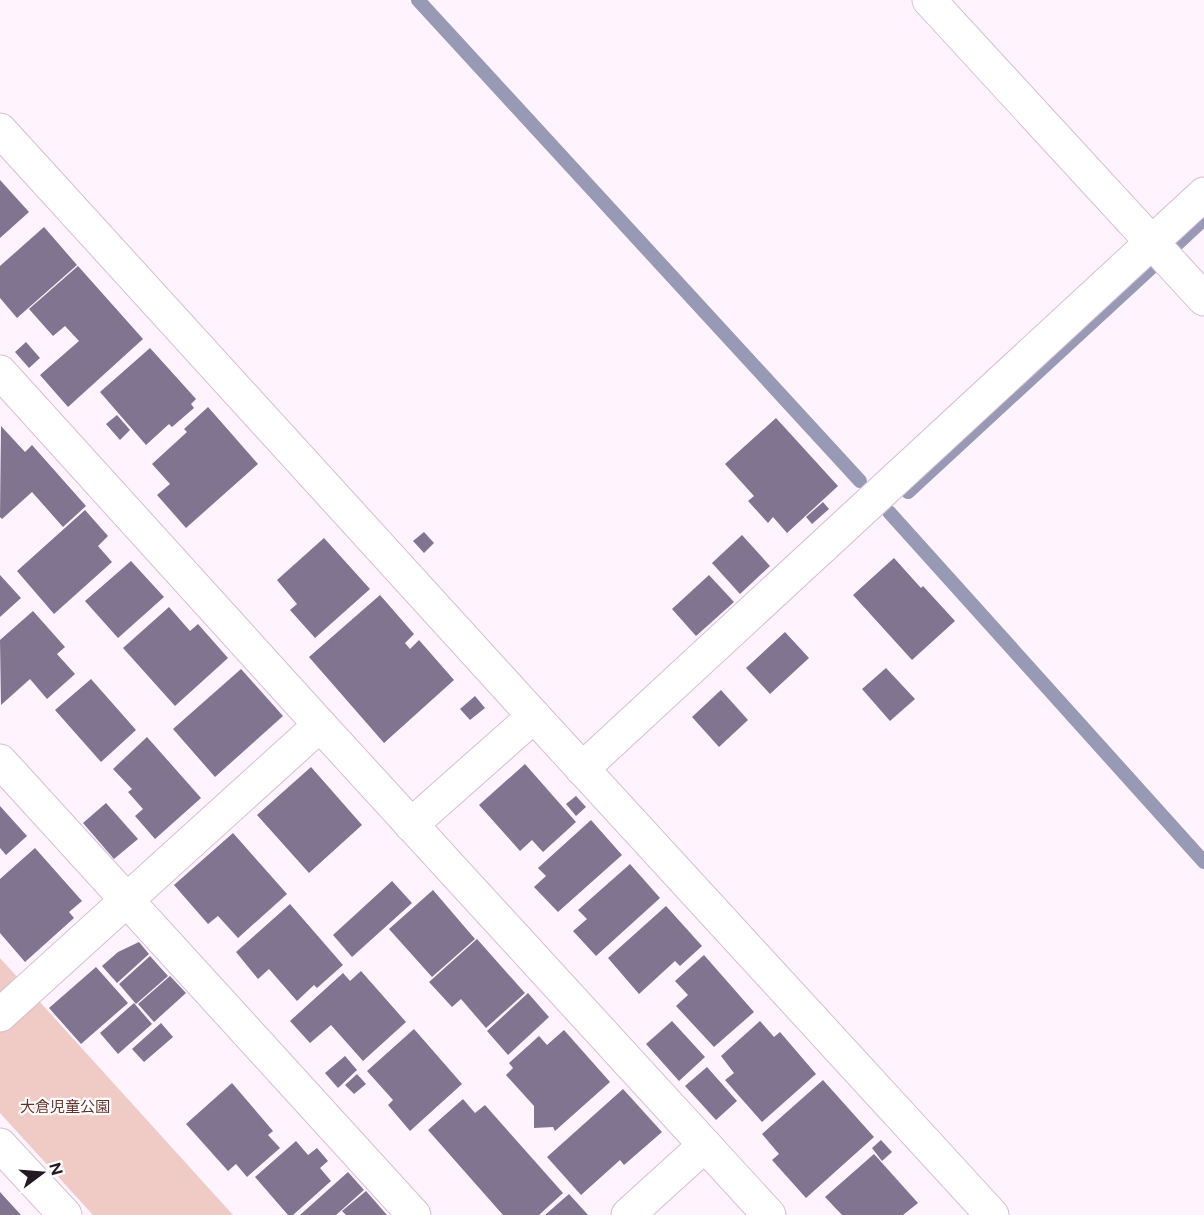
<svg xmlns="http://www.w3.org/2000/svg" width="1204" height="1215" font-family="Figtree,'Noto Sans JP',sans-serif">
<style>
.green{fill:#f0cac4}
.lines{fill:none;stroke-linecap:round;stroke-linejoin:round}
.stream{stroke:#9799b5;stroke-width:14}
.building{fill:#807491}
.minor-casing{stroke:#d9bcd3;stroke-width:35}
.minor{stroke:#fff;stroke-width:33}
.labels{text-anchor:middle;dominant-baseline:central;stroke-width:4.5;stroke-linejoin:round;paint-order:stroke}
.park-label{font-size:15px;fill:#673129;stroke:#fff}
</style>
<rect width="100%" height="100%" fill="#fff3fd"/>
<!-- green -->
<path class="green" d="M 0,958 L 233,1215 L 93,1215 L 0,1113 Z"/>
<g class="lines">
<!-- stream -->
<g class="stream">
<path d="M 418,0 L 860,481"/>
<path d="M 1176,245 L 1204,219"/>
<path d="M 908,492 L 1153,266"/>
<path d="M 889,512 L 1204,862"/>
</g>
</g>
<!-- building -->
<g class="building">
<path d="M 0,180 L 29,212 L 0,238 Z"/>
<path d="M 44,227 L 77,265 L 17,318 L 0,298 L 0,266 Z"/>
<path d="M 78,266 L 143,339 L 68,407 L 40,375 L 79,341 L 65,326 L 53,336 L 29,309 Z"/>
<path d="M 26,342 L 40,358 L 29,368 L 15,352 Z"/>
<path d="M 150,348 L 196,399 L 191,404 L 194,408 L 172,427 L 169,424 L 146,445 L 100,392 Z"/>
<path d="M 208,407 L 258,464 L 186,528 L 157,495 L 170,484 L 152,464 L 187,432 L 184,429 Z"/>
<path d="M 117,415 L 130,430 L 120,440 L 106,424 Z"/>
<path d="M 776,418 L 838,486 L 787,533 L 773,517 L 768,523 L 748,501 L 754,496 L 725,464 Z"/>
<path d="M 1,426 L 25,452 L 32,445 L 86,506 L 63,527 L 32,492 L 2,519 L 0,517 Z"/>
<path d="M 823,502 L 829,509 L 812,524 L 806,517 Z"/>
<path d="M 85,510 L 108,536 L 98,546 L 112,562 L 54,614 L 17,571 Z"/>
<path d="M 424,532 L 434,543 L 424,553 L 413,541 Z"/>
<path d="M 742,535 L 770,566 L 740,594 L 712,563 Z"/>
<path d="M 324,538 L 370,589 L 315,638 L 290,610 L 297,604 L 277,580 Z"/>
<path d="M 894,558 L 921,588 L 923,586 L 955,621 L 912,660 L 853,595 Z"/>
<path d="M 131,561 L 164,597 L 118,638 L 85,601 Z"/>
<path d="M 0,575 L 21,598 L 0,617 Z"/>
<path d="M 709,575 L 734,602 L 696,636 L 672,609 Z"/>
<path d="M 380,595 L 414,634 L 405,643 L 410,649 L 419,640 L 454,680 L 384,743 L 309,657 Z"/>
<path d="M 169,607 L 190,631 L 198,624 L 228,658 L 175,706 L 123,648 Z"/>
<path d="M 33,611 L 65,647 L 57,654 L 75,674 L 47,699 L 30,679 L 1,705 L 0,640 Z"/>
<path d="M 785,632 L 809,658 L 770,694 L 746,668 Z"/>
<path d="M 886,668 L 915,699 L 890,721 L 862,689 Z"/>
<path d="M 241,669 L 283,716 L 215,777 L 173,729 Z"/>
<path d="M 91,679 L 136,730 L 101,762 L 55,710 Z"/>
<path d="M 721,690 L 748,720 L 719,747 L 692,717 Z"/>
<path d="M 475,696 L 485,708 L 470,720 L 460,709 Z"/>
<path d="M 147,737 L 201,798 L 155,839 L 135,816 L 143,809 L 128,792 L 132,789 L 113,769 Z"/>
<path d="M 525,764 L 576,822 L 543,852 L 532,840 L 520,851 L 479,805 Z"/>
<path d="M 311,767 L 362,825 L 309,873 L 257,815 Z"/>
<path d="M 576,796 L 586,807 L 576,816 L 566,804 Z"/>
<path d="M 106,803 L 138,839 L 114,859 L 83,823 Z"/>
<path d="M 0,806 L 27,836 L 6,855 L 0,848 Z"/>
<path d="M 591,820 L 622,855 L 558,912 L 534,887 L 546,876 L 538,868 Z"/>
<path d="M 233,833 L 287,894 L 238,938 L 218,916 L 208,924 L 174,885 Z"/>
<path d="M 35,848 L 82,901 L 69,912 L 74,918 L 25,962 L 0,933 L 0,879 Z"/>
<path d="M 630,864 L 660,898 L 596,956 L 573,931 L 587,919 L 578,910 Z"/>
<path d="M 392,881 L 412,903 L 352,957 L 333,935 Z"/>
<path d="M 433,890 L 475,939 L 432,977 L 389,929 Z"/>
<path d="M 290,904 L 343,965 L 317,988 L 314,985 L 297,1001 L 269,969 L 258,979 L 236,952 Z"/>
<path d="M 666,906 L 702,946 L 680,966 L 675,961 L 639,994 L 608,958 Z"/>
<path d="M 477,939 L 525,993 L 486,1028 L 461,999 L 452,1007 L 429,982 Z"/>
<path d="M 139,942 L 149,954 L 117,983 L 102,966 L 118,952 Z"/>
<path d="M 704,955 L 754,1012 L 714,1047 L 676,1006 L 688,995 L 675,981 Z"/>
<path d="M 150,956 L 168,976 L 136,1004 L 119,984 Z"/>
<path d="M 96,967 L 128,1003 L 81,1044 L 49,1008 Z"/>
<path d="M 361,971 L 406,1022 L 363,1061 L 331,1025 L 310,1043 L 290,1021 L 343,973 L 350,981 Z"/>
<path d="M 170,976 L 186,993 L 154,1022 L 138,1004 Z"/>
<path d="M 528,993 L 549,1017 L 508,1055 L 487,1031 Z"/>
<path d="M 134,1003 L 152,1024 L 118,1054 L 100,1033 Z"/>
<path d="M 672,1021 L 705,1057 L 679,1081 L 646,1044 Z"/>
<path d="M 760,1021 L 774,1037 L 780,1032 L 816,1074 L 762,1122 L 725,1080 L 734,1073 L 721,1056 Z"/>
<path d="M 161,1023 L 173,1037 L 144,1062 L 132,1049 Z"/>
<path d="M 414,1029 L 462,1084 L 410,1131 L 388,1105 L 393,1100 L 367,1071 Z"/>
<path d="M 564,1030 L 610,1082 L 555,1131 L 553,1127 L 534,1128 L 534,1106 L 506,1075 L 513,1068 L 509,1063 L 539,1036 L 547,1045 Z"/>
<path d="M 345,1056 L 357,1070 L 338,1088 L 325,1073 Z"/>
<path d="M 707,1067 L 737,1101 L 716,1120 L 685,1086 Z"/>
<path d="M 357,1074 L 366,1084 L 354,1094 L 345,1085 Z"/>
<path d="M 823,1080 L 874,1137 L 806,1198 L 772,1160 L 779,1154 L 762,1134 Z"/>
<path d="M 232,1083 L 273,1131 L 268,1135 L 280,1148 L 247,1177 L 236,1164 L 228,1171 L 186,1124 Z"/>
<path d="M 623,1089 L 662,1132 L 624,1165 L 620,1160 L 581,1195 L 547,1157 Z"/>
<path d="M 463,1099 L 475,1113 L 485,1105 L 563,1193 L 539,1215 L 503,1215 L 428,1130 Z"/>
<path d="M 881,1140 L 892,1152 L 882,1161 L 872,1148 Z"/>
<path d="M 296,1141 L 308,1155 L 317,1148 L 328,1161 L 320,1168 L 331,1181 L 293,1215 L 288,1215 L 255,1177 Z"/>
<path d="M 874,1154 L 918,1203 L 903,1215 L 842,1215 L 825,1197 Z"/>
<path d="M 348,1172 L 364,1190 L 336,1215 L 300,1215 Z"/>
<path d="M 366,1191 L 387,1215 L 346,1215 L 342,1211 Z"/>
<path d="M 0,1192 L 21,1215 L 0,1215 Z"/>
<path d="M 569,1194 L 588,1215 L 545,1215 Z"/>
</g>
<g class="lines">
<!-- minor casing -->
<g class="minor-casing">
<g id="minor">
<path d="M 929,0 L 1204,299"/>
<path d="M 0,130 L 534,716 L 992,1215"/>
<path d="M 0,372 L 320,725 L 769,1215"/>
<path d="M 0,761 L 414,1215"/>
<path d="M 582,769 L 1204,194"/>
<path d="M 411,825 L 534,716"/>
<path d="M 0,1015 L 320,725"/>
<path d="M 0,1145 L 65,1215"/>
<path d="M 628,1215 L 705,1145"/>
</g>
</g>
<!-- minor -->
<use href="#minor" class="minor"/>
</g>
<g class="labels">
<!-- park labels -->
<g class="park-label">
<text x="65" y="1107">大倉児童公園</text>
</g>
</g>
<!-- north arrow -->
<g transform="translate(42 1173) rotate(74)" stroke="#ffffff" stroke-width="4.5" paint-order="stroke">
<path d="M0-4.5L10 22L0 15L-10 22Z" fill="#241a23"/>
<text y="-9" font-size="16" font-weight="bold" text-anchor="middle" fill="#241a23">N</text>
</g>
</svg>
